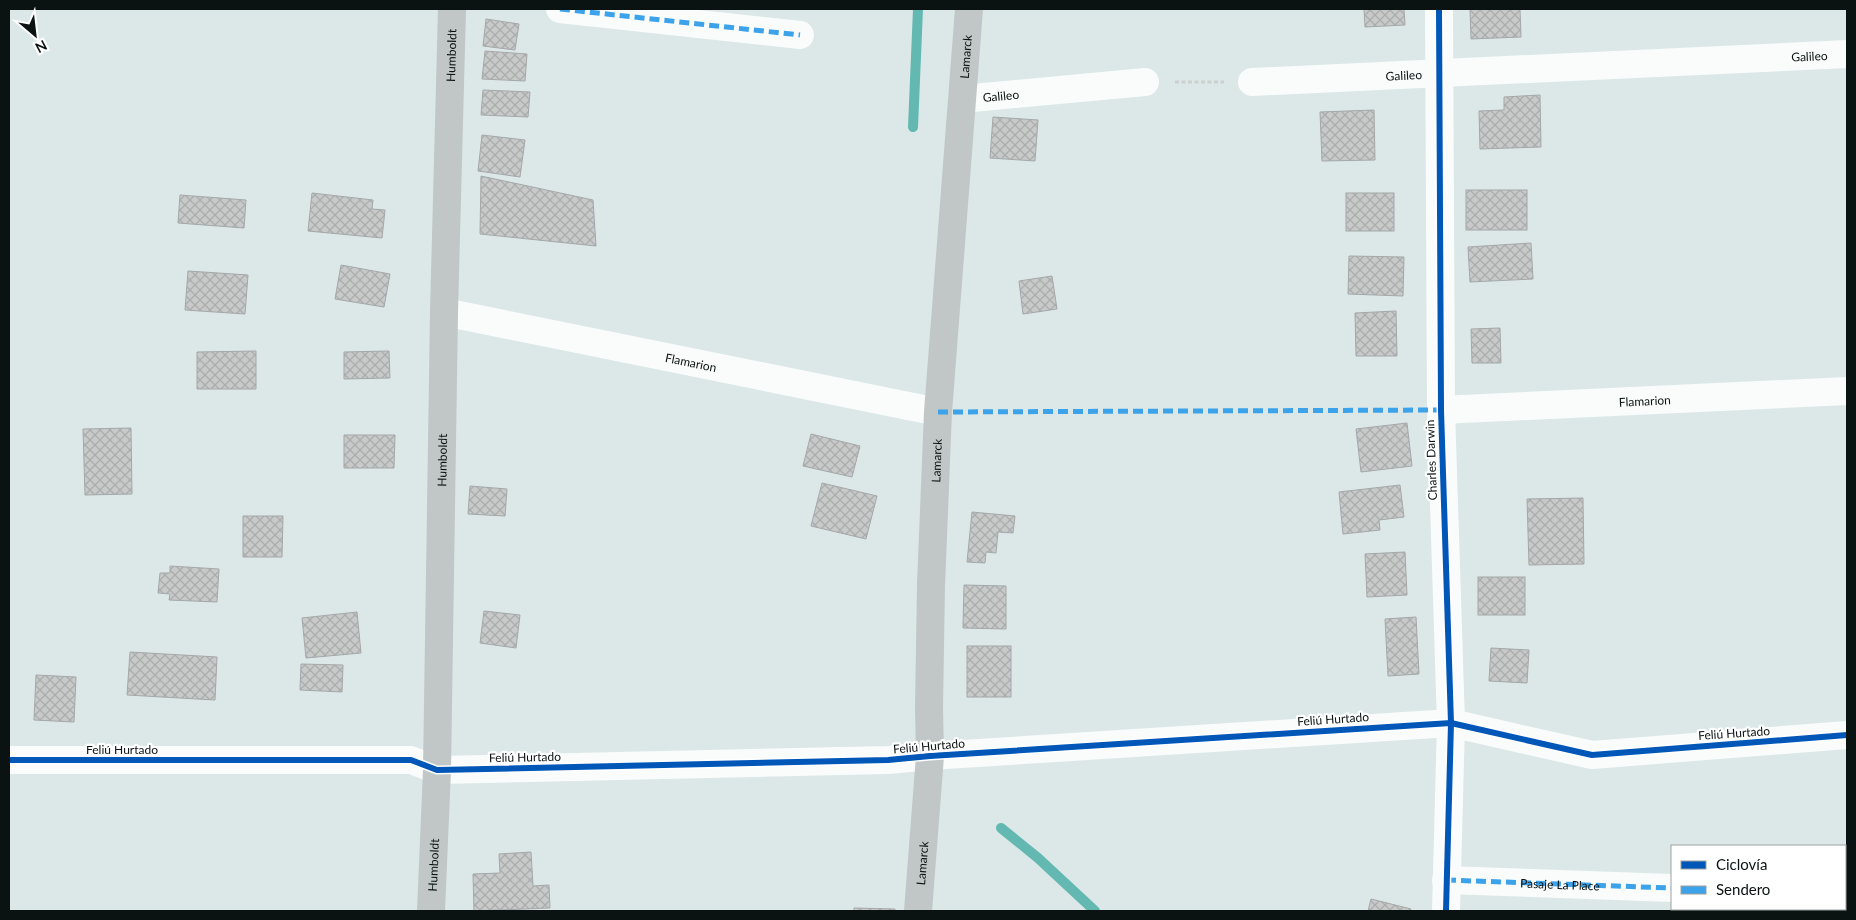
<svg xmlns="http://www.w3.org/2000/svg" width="1856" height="920" font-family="Lato,sans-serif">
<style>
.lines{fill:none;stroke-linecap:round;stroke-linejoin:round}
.stream{stroke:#63b8b2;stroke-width:10}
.building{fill:url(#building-cross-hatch);stroke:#a5a7a8}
.path{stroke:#ccd0cf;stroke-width:3;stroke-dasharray:4 2.5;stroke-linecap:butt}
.minor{stroke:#fafcfb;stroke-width:28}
.secondary{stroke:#c0c7c6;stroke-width:28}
.quiet{stroke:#3ca2ea;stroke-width:5;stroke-dasharray:10 5;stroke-linecap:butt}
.cycleway-casing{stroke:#fff;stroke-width:9}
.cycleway{stroke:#0057b8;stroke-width:6}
.labels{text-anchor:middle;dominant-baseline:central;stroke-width:4.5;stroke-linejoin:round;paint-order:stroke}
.street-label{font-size:12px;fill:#0a1312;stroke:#fff}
</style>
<defs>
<pattern id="building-cross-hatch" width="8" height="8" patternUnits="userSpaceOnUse" patternTransform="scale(1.25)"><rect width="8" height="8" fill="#c8caca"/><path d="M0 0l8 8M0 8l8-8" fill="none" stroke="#aaadac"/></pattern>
</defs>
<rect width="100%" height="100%" fill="#dbe8e7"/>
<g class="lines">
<!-- stream -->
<g class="stream">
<path d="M 913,127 L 918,9"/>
<path d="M 1001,828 L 1038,858 L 1095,911"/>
</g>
</g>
<!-- building -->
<g class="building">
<path d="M 1364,9 L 1404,9 L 1405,25 L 1365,27 Z"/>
<path d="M 1470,9 L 1520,9 L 1521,37 L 1471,39 Z"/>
<path d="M 486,19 L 519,24 L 515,50 L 483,46 Z"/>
<path d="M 485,51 L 527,54 L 525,81 L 482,79 Z"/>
<path d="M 483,90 L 530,92 L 528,117 L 481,115 Z"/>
<path d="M 1540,95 L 1541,147 L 1480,149 L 1479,111 L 1504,110 L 1504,97 Z"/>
<path d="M 1374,110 L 1375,160 L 1322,161 L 1320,112 Z"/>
<path d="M 993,117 L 1038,120 L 1035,161 L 990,158 Z"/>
<path d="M 482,135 L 525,140 L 520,177 L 478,171 Z"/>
<path d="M 481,176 L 593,200 L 596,246 L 480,234 Z"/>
<rect x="1466" y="190" width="61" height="40"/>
<path d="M 312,193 L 373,200 L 372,209 L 385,210 L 382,238 L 308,231 Z"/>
<rect x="1346" y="193" width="48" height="38"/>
<path d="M 180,195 L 246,200 L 244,228 L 178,223 Z"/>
<path d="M 1531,243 L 1533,279 L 1470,282 L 1468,247 Z"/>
<path d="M 1349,256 L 1404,257 L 1403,296 L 1348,294 Z"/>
<path d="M 341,265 L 390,274 L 384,307 L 335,299 Z"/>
<path d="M 188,271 L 248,275 L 245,314 L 185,310 Z"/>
<path d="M 1052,276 L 1057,309 L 1023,314 L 1019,281 Z"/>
<path d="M 1396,311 L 1397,356 L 1356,356 L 1355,313 Z"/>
<path d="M 1500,328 L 1501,363 L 1472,363 L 1471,329 Z"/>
<path d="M 256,351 L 256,389 L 197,389 L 197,352 Z"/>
<path d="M 389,351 L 390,378 L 344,379 L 344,352 Z"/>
<path d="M 1407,423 L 1412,466 L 1361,472 L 1356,429 Z"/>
<path d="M 131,428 L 132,494 L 85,495 L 83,429 Z"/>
<path d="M 811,434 L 860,446 L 852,477 L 803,466 Z"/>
<path d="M 344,435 L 395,435 L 394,468 L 344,468 Z"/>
<path d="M 822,483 L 877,496 L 866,539 L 811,526 Z"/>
<path d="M 1400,485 L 1404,517 L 1379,520 L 1380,530 L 1343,534 L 1339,492 Z"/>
<path d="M 470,486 L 507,489 L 505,516 L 468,514 Z"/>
<path d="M 1583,498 L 1584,564 L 1529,565 L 1527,499 Z"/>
<path d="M 972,512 L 1015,516 L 1013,533 L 998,532 L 996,553 L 986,552 L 985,563 L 967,562 Z"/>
<path d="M 243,516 L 283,516 L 282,557 L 243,557 Z"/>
<path d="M 1405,552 L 1407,595 L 1367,597 L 1365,554 Z"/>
<path d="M 170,566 L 219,569 L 217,602 L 169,600 L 170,594 L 158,593 L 160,573 L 170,573 Z"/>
<rect x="1478" y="577" width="47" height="38"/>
<path d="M 964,585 L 1006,586 L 1006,629 L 963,628 Z"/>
<path d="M 484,611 L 520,615 L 516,648 L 480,643 Z"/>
<path d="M 357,612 L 361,653 L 306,658 L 302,618 Z"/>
<path d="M 1416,617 L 1419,674 L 1388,676 L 1385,619 Z"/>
<rect x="967" y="646" width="44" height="51"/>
<path d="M 1491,648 L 1529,650 L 1527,683 L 1489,681 Z"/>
<path d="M 130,652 L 217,657 L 215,700 L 127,695 Z"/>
<path d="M 301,664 L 343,665 L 342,692 L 300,690 Z"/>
<path d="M 36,675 L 76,677 L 74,722 L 34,720 Z"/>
<path d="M 531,852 L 533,886 L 549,885 L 550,908 L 474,911 L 473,874 L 500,873 L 499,854 Z"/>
<path d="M 1371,899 L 1411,909 L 1410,911 L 1368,911 Z"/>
<path d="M 854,908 L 895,909 L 895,911 L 854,911 Z"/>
</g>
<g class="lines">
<!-- path -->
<path class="path" d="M 1175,82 L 1224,82"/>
<!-- minor -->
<g class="minor">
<path d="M 560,9 L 800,35"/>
<path d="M 1439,9 L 1441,410 L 1451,723 L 1446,911"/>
<path id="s1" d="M 1252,82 L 1847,54"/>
<path id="s2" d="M 962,99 L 1145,82"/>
<path id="s3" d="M 444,312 L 938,412"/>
<path id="s4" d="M 1441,410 L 1847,391"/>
<path d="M 9,760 L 411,760 L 437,770 L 888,760 L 930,756 L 1451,723 L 1592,755 L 1847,735"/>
<path id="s5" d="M 1446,880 L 1672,888"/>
<path d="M 1845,883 L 1847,883"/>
</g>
<!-- secondary -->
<g class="secondary">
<path id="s6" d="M 431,911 L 437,770 L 444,312 L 452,9"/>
<path id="s7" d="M 918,911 L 930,756 L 929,708 L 931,585 L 938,412 L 969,9"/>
</g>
<!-- quiet -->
<g class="quiet">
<path d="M 560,9 L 800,35"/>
<path d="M 938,412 L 1441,410"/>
<path d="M 1446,880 L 1672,888"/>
<path d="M 1845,883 L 1847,883"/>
</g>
<!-- cycleway casing -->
<g class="cycleway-casing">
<g id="cycleway">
<path d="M 1439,9 L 1441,410 L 1451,723 L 1446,911"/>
<path d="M 9,760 L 411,760 L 437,770 L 888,760 L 930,756 L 1451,723 L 1592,755 L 1847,735"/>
</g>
</g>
<!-- cycleway -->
<use href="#cycleway" class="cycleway"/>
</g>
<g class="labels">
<!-- street labels -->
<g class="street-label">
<text stroke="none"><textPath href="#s6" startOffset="856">Humboldt</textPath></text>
<text stroke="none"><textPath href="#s7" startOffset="856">Lamarck</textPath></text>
<text stroke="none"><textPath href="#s1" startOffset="558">Galileo</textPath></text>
<text stroke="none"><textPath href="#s1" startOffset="152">Galileo</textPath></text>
<text stroke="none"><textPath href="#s2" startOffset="39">Galileo</textPath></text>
<text stroke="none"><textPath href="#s3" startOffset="252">Flamarion</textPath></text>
<text stroke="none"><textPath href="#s4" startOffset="204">Flamarion</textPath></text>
<text stroke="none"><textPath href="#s6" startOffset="451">Humboldt</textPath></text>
<text stroke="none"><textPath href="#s7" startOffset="451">Lamarck</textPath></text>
<text transform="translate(1431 460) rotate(-92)">Charles Darwin</text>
<text transform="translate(1333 719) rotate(-4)">Feliú Hurtado</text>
<text transform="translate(1734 733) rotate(-4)">Feliú Hurtado</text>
<text transform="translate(929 746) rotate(-5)">Feliú Hurtado</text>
<text x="122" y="749">Feliú Hurtado</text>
<text transform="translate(525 757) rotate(-1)">Feliú Hurtado</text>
<text stroke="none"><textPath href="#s7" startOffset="48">Lamarck</textPath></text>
<text stroke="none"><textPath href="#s6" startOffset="46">Humboldt</textPath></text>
<text stroke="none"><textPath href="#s5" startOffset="114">Pasaje La Place</textPath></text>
</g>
</g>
<!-- border -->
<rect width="1856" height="920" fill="none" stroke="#0a1312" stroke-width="20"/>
<!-- legend -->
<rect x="1671" y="845" width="175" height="65" fill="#ffffff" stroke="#9da1a0"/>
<rect x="1681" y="861" width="25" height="8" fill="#0057b8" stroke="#9da1a0"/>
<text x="1716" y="870" font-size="15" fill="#0a1312">Ciclovía</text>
<rect x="1681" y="886" width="25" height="8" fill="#3ca2ea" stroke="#9da1a0"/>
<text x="1716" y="895" font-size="15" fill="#0a1312">Sendero</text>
<!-- north arrow -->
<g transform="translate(35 35) rotate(152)" stroke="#ffffff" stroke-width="4" paint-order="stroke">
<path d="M0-4L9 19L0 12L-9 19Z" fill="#0a1312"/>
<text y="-8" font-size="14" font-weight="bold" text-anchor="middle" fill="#0a1312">N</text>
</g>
</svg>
